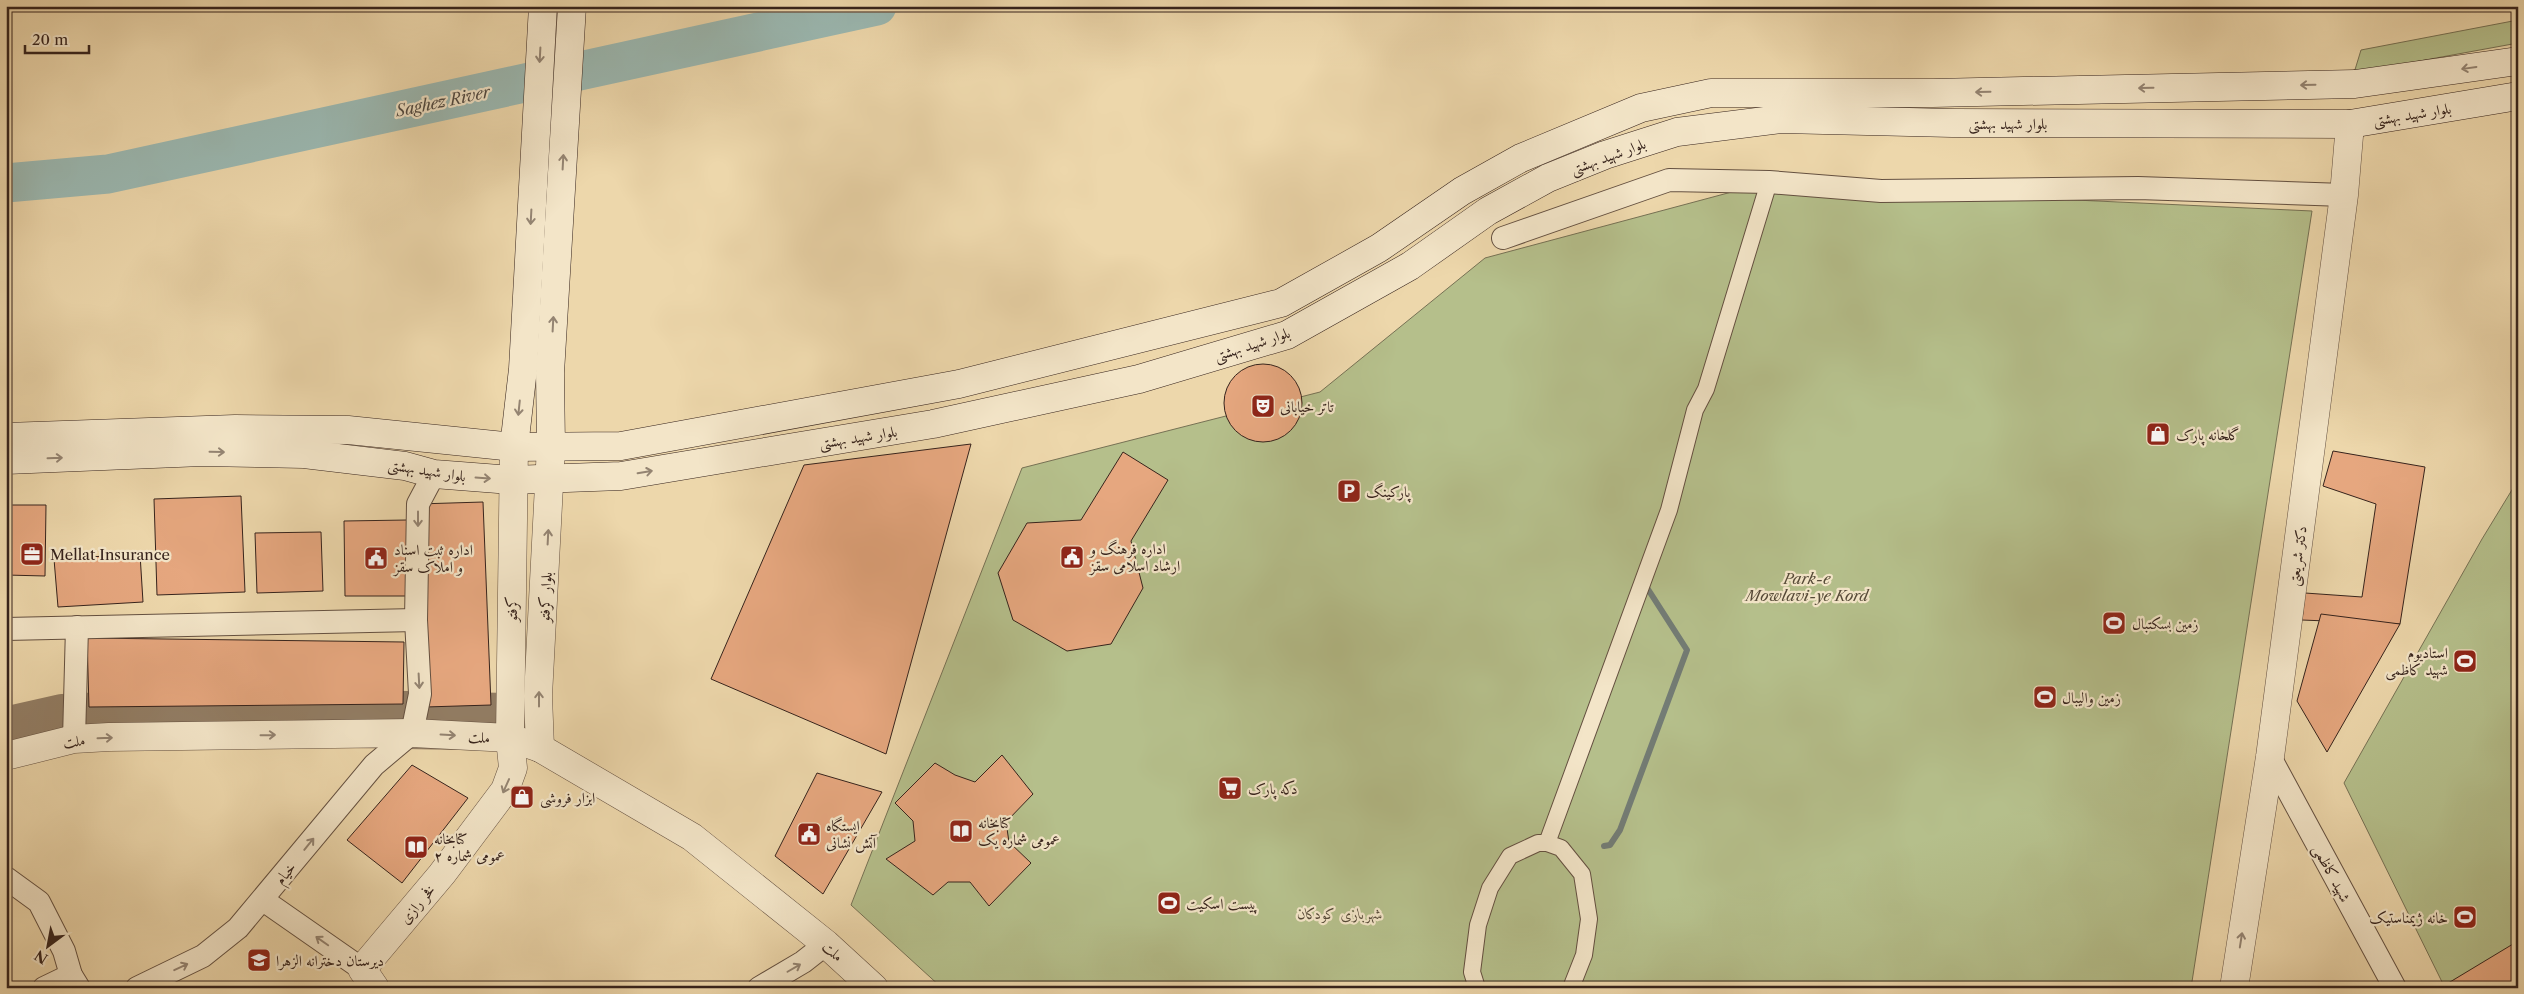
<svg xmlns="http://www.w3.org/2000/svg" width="2524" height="994" font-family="'Libre Caslon Text',Amiri,serif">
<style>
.green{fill:#b5bf8b;stroke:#767154}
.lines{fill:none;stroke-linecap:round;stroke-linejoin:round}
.stream{stroke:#737c75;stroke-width:6}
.river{stroke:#9bb8b1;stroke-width:39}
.taxiway{stroke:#927d64;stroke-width:58}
.building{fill:#e6a77f;stroke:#36231c}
.pedestrian-casing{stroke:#645040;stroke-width:18}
.minor-casing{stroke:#645040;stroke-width:24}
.tertiary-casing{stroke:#645040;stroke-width:29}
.secondary-casing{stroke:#36231c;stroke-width:29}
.pedestrian{stroke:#f3e5c8;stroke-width:16}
.minor{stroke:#f3e5c8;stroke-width:22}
.tertiary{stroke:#f3e5c8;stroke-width:28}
.secondary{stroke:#f3e5c8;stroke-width:28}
.oneway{stroke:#948472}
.labels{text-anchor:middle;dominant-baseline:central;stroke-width:4.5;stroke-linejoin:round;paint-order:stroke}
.street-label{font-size:15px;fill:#36231c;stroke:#f3e5c8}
.poi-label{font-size:15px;fill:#36231c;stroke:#f3e5c8;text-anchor:start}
.park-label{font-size:15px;font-style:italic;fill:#564a38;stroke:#f3e5c8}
.water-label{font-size:16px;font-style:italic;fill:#4f4841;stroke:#f3e5c8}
</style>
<rect width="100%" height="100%" fill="#edd7ab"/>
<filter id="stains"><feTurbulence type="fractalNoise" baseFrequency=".004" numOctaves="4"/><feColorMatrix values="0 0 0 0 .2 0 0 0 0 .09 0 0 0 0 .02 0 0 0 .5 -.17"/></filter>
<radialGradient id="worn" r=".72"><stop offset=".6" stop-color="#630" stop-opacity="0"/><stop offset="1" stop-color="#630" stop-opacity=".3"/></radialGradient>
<!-- green -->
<g class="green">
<path d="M 2518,20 L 2518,43 L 2354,73 L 2361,50 Z"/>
<path d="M 1769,182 L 1881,191 L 2312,211 L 2191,988 L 942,988 L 851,905 L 1022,468 L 1320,392 L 1485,258 Z"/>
<path d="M 2518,480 L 2518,988 L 2445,988 L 2344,783 L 2482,539 Z"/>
</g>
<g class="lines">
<!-- stream -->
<path class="stream" d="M 1604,846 L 1610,845 L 1620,830 L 1687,650 L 1644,583"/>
<!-- river -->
<path class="river" d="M 6,183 L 108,174 L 877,6"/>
<!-- taxiway -->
<path class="taxiway" d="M 6,736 L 63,723 L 209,716 L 510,722"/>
</g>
<!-- building -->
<g class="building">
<circle cx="1263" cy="403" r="39"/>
<path d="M 971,444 L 886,754 L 711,679 L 804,465 Z"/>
<path d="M 2333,451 L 2425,467 L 2400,624 L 2302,620 L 2305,593 L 2362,597 L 2376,504 L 2323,486 Z"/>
<path d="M 1123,452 L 1168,480 L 1131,541 L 1143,588 L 1111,644 L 1067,651 L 1013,620 L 998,573 L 1027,523 L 1081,520 Z"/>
<path d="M 241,496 L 245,592 L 157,595 L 154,499 Z"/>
<path d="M 483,502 L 491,705 L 425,707 L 418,504 Z"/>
<path d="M 6,505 L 46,505 L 45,576 L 6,575 Z"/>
<path d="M 407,520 L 409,596 L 345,596 L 344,521 Z"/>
<path d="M 321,532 L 323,591 L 257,593 L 255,533 Z"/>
<path d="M 140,554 L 143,602 L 58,607 L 54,559 Z"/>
<path d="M 2321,614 L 2400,624 L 2327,752 L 2297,701 Z"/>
<path d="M 87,638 L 404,642 L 403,704 L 89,707 Z"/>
<path d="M 1002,755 L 1033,794 L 1006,822 L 1009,842 L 1031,863 L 989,906 L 970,882 L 948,882 L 933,895 L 886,859 L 915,841 L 913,821 L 895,803 L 935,763 L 955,775 L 975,782 Z"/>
<path d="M 412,765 L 468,798 L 402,883 L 347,840 Z"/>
<path d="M 817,773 L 882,792 L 823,894 L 775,856 Z"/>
<path d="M 2518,941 L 2518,988 L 2440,988 Z"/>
</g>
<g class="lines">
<!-- pedestrian casing -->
<g class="pedestrian-casing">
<g id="pedestrian">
<path d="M 1547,843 L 1669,510 L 1695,410 L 1706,389 L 1769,182"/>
<path d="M 1477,988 L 1472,972 L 1478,925 L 1490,888 L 1510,856 L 1538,843 L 1547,843 L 1561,848 L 1582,874 L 1589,919 L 1584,955 L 1571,988"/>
</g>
</g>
<!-- minor casing -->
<g class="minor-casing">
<g id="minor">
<path d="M 1503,238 L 1669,180 L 1769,182 L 1881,191 L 2138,188 L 2344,195"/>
<path d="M 6,629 L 416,620"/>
<path d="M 74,739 L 77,627"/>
<path d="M 2270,757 L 2395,988"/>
<path d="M 6,878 L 39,902 L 64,951 L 71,975 L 79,988"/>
<path d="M 263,900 L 362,969"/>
<path d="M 44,988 L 71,975"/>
<path d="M 137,988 L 203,956 L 238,928 L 374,765 L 412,733 L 420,694 L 416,620 L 418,504 L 434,474"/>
<path d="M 759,988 L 803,962 L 826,944"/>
</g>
</g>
<!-- tertiary casing -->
<g class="tertiary-casing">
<g id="tertiary">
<path d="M 540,748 L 538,696 L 551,447"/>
<path d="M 6,756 L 74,739 L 109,737 L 412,733 L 510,738 L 540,748 L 692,837 L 826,944 L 874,988"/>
<path d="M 375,988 L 362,969 L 442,874 L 505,790 L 513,768 L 510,738 L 514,447"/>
<path d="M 2234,988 L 2270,757 L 2344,195 L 2350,124"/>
</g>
</g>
<!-- secondary casing -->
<g class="secondary-casing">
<g id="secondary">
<path d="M 6,437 L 235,429 L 348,430 L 514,447 L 621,446 L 959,384 L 1281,303 L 1379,248 L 1462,191 L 1521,158 L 1641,108 L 1711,93 L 1933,93 L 2355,84 L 2518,61"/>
<path d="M 514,447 L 523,369 L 543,6"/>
<path d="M 551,447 L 550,373 L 572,6"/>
<path d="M 6,460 L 202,452 L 304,454 L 405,466 L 434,474 L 512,480 L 621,476 L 933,424 L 1139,379 L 1287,335 L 1410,266 L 1488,211 L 1548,178 L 1605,155 L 1677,132 L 1781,119 L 1952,123 L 2350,124 L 2518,96"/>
</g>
</g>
<!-- pedestrian -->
<use href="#pedestrian" class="pedestrian"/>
<!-- minor -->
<use href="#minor" class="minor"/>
<!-- tertiary -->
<use href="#tertiary" class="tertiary"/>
<!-- secondary -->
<use href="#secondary" class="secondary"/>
</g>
<!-- one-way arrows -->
<defs><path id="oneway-shaft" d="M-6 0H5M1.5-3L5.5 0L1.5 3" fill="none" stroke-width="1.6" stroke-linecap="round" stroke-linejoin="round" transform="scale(1.25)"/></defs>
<g class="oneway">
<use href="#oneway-shaft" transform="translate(540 55) rotate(93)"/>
<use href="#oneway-shaft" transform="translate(2469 68) rotate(172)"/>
<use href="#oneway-shaft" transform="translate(2308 85) rotate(179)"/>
<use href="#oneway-shaft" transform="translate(2146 88) rotate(179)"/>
<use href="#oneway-shaft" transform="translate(1983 92) rotate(179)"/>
<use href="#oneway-shaft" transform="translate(563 162) rotate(-87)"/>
<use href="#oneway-shaft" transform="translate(531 217) rotate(93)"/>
<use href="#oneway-shaft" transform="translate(553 324) rotate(-87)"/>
<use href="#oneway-shaft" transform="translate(519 408) rotate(96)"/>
<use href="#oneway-shaft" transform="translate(217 452) rotate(1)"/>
<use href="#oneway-shaft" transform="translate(55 458) rotate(-2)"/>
<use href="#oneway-shaft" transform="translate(645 472) rotate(-9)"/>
<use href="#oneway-shaft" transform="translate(483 478) rotate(4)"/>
<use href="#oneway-shaft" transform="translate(418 519) rotate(90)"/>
<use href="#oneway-shaft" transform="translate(548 537) rotate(-87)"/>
<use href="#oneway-shaft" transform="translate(419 681) rotate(87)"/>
<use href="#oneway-shaft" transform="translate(539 699) rotate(-90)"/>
<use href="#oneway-shaft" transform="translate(268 735) rotate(-1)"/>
<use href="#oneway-shaft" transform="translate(448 735) rotate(3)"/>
<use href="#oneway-shaft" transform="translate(105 738) rotate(-2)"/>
<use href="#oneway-shaft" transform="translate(506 786) rotate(114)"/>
<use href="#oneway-shaft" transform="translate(309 844) rotate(-51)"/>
<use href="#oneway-shaft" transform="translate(2241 940) rotate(-81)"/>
<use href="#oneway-shaft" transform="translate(322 941) rotate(-145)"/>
<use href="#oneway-shaft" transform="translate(181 967) rotate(-25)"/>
<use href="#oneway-shaft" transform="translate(794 968) rotate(-30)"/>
</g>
<!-- icons -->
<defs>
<g id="theatre-square" transform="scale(1.25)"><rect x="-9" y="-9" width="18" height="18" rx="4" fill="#8f2418" stroke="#f3e5c8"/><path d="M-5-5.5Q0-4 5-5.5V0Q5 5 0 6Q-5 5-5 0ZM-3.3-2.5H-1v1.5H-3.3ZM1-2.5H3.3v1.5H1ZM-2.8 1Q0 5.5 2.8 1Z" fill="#fff"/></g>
<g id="shop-square" transform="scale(1.25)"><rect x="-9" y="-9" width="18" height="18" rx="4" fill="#8f2418" stroke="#f3e5c8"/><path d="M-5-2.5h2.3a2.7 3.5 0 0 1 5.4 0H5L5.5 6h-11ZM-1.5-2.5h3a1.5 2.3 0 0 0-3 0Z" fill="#fff"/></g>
<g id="parking-square" transform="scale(1.25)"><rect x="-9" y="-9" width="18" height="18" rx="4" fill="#8f2418" stroke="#f3e5c8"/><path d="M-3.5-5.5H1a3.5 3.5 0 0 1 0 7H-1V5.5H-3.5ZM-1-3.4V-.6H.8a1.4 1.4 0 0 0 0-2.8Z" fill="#fff"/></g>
<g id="office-square" transform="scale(1.25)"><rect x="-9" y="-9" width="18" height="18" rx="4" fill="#8f2418" stroke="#f3e5c8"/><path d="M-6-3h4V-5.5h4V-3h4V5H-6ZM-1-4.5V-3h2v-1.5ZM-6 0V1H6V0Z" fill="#fff"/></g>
<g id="civic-square" transform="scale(1.25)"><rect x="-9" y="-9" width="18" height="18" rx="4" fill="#8f2418" stroke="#f3e5c8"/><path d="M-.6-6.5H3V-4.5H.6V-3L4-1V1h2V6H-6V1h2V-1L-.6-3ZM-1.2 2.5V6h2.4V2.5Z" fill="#fff"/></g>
<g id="stadium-square" transform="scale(1.25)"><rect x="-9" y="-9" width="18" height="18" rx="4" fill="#8f2418" stroke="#f3e5c8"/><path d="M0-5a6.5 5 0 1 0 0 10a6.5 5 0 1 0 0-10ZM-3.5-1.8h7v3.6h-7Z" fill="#fff"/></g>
<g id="supermarket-square" transform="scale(1.25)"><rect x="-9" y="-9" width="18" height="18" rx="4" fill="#8f2418" stroke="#f3e5c8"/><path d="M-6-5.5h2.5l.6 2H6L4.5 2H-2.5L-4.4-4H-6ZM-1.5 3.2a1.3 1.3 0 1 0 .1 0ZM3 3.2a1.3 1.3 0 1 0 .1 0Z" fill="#fff"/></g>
<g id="library-square" transform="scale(1.25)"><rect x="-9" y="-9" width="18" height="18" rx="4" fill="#8f2418" stroke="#f3e5c8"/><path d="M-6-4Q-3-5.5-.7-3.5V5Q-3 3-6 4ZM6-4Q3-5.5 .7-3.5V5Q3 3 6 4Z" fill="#fff"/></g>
<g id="school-square" transform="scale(1.25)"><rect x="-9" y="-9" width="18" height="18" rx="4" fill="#8f2418" stroke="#f3e5c8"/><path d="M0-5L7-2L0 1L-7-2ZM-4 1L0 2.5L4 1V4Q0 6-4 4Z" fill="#fff"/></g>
</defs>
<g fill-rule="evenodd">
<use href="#theatre-square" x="1263" y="406"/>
<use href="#shop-square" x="2158" y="434"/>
<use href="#parking-square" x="1349" y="491"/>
<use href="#office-square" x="32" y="554"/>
<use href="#civic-square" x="1072" y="557"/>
<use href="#civic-square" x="376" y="558"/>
<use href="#stadium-square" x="2114" y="623"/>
<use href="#stadium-square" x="2465" y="661"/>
<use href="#stadium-square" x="2045" y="697"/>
<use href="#supermarket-square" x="1230" y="788"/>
<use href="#shop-square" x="522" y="797"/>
<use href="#library-square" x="961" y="831"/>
<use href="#civic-square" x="809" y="834"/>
<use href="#library-square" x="416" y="847"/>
<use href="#stadium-square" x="1169" y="903"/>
<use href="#stadium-square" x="2465" y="917"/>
<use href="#school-square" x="259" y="960"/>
</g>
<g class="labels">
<!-- street labels -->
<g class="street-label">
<text transform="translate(2412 114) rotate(-9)">بلوار شهید بهشتی</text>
<text x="2008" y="123">بلوار شهید بهشتی</text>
<text transform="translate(1608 156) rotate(-20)">بلوار شهید بهشتی</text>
<text transform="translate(1252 344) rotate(-18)">بلوار شهید بهشتی</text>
<text transform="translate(858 437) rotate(-9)">بلوار شهید بهشتی</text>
<text transform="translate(427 470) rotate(9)">بلوار شهید بهشتی</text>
<text transform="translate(2297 556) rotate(-82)">دکتر شریعتی</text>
<text transform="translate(545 597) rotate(-87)">بلوار کرفتو</text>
<text transform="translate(511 609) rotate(-90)">کرفتو</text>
<text transform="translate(479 737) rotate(3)">ملت</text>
<text transform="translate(74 741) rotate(-8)">ملت</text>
<text transform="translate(285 873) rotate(-51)">خیام</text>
<text transform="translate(2332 873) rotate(62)">شهید کاظمی</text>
<text transform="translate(417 904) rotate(-50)">فخر رازی</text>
<text transform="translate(833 951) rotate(41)">ملت</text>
</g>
<!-- poi labels -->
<g class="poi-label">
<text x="1280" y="406">تاتر خیابانی</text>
<text x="2176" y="434">گلخانه پارک</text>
<text x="1366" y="491">پارکینگ</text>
<text x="1090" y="548">اداره فرهنگ و<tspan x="1090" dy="17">ارشاد اسلامی سقز</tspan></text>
<text x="394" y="549">اداره ثبت اسناد<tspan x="394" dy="17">و املاک سقز</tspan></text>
<text x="50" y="554">Mellat Insurance</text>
<text x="2132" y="623">زمین بسکتبال</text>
<text x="2448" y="652" text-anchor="end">استادیوم<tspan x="2448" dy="17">شهید کاظمی</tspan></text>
<text x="2062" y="697">زمین والیبال</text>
<text x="1248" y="788">دکه پارک</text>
<text x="540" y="797">ابزار فروشی</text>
<text x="978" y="822">کتابخانه<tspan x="978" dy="17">عمومی شماره یک</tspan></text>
<text x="826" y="825">ایستگاه<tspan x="826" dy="17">آتش نشانی</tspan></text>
<text x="434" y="838">کتابخانه<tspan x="434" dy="17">عمومی شماره ۲</tspan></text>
<text x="1186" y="903">پیست اسکیت</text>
<text x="2448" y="917" text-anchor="end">خانه ژیمناستیک</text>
<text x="276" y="960">دیرستان دخترانه الزهرا</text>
</g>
<!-- park labels -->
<g class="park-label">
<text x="1807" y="578">Park-e<tspan x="1807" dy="17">Mowlavi-ye Kord</tspan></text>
<text x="1340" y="913">شهربازی کودکان</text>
</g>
<!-- water labels -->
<g class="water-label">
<text transform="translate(443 101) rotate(-12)">Saghez River</text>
</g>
</g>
<!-- margin -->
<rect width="2524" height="994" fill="none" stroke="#edd7ab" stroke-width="25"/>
<rect x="8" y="8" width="2509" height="979" fill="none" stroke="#36231c" stroke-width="2.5"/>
<rect x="12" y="12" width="2499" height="969" fill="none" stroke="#36231c"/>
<!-- north arrow -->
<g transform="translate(48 946) rotate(212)" stroke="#f3e5c8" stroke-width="4" paint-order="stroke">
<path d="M0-4L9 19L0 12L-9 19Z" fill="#36231c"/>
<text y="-8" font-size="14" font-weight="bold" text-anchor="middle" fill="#36231c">N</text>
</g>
<!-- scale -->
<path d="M25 45v8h64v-8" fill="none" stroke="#36231c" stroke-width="2.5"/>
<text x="32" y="45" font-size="15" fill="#36231c" stroke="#f3e5c8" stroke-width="4" paint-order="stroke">20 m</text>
<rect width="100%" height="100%" filter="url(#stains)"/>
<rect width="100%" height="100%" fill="url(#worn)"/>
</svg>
